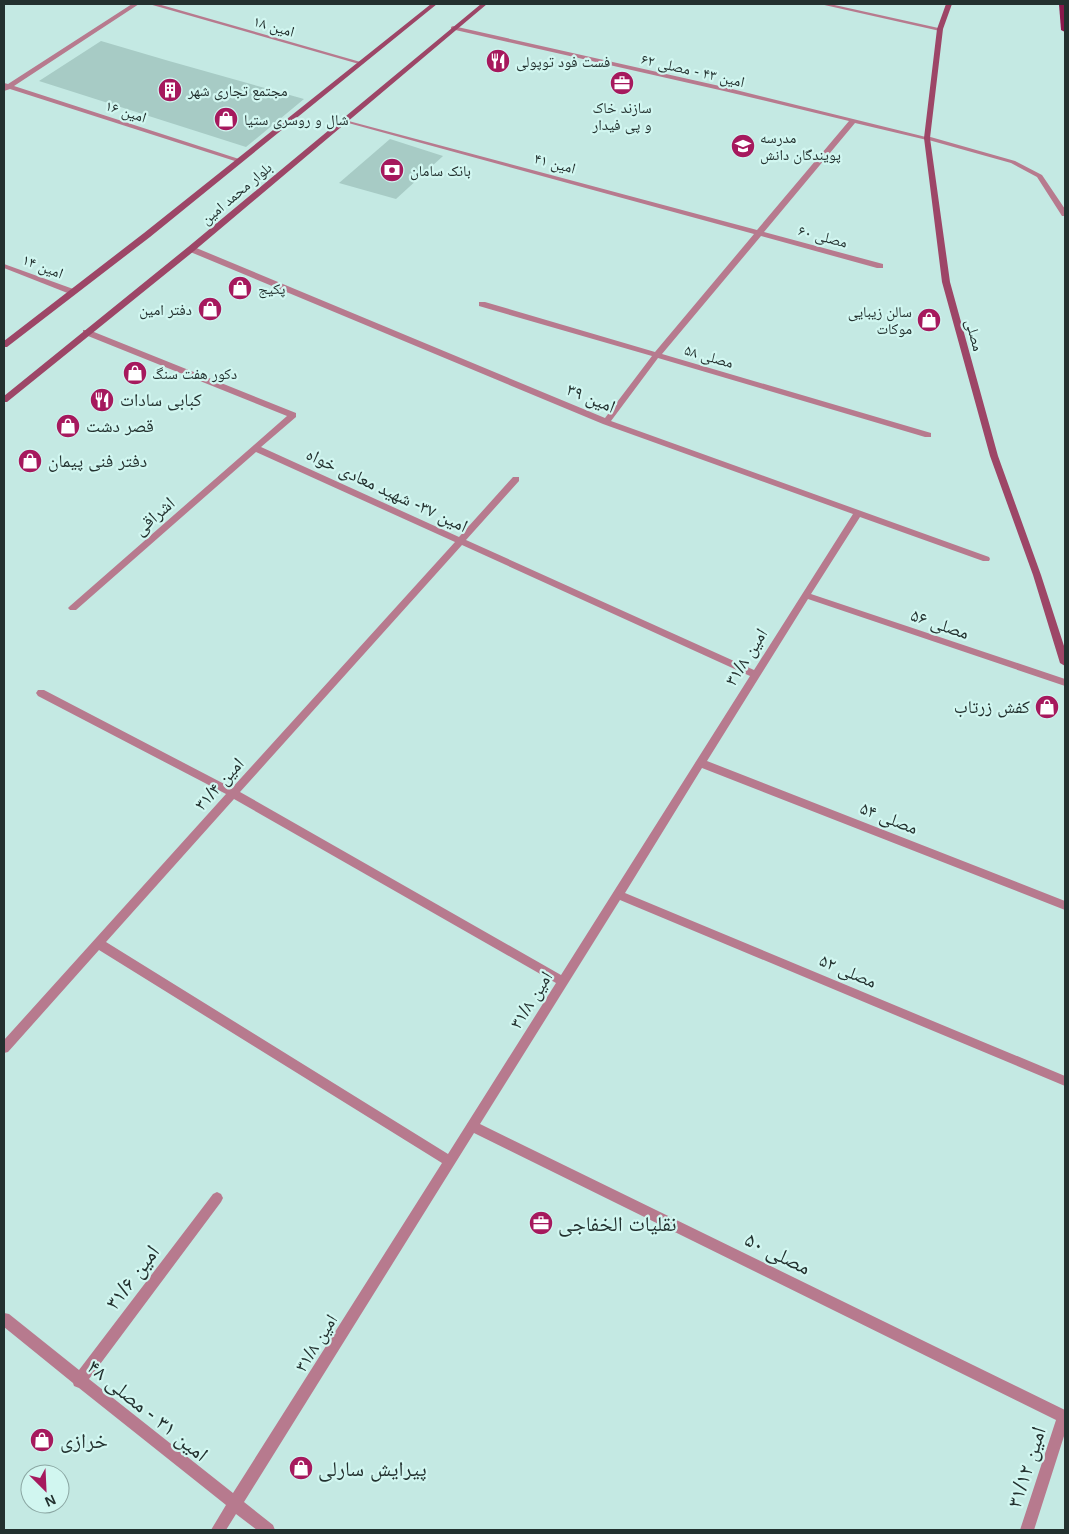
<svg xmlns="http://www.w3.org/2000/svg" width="1069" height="1534" font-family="Arial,'Noto Naskh Arabic',sans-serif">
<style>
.building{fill:#a7cbc5}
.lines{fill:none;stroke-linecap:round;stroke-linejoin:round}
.service{fill:#b77a8e;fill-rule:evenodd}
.minor{fill:#b77a8e;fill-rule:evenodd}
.secondary{fill:#9d4667;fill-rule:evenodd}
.primary{fill:#88194c;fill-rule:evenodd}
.labels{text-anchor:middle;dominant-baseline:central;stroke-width:4.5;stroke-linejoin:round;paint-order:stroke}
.far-street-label{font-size:15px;fill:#23312f;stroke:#d1f6f0}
.far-poi-label{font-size:15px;fill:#23312f;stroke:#d1f6f0;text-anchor:start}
.street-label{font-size:18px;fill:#23312f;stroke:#d1f6f0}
.poi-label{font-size:18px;fill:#23312f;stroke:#d1f6f0;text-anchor:start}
.near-poi-label{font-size:21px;fill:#23312f;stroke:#d1f6f0;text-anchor:start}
.near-street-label{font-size:21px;fill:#23312f;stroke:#d1f6f0}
</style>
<rect width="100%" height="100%" fill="#c4e9e3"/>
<!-- building -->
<g class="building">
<path d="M 101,41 L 169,61 L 304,99 L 246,147 L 39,81 Z"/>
<path d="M 390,139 L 443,156 L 396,199 L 339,183 Z"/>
</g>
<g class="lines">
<!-- service -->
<path class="service" d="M 927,136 L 1015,161 L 1042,175 L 1065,209 L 1065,216 L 1062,216 L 1037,177 L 1011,163 L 925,139 L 925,137 Z"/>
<!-- minor -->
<g class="minor">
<path d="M 132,4 L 139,4 L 14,86 L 242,160 L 242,162 L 238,162 L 10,89 L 4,91 L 4,83 L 8,84 Z"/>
<path d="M 149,4 L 158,4 L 364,63 L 359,64 Z"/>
<path d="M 820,4 L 830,4 L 943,29 L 940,31 Z"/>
<path d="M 453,26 L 724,87 L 930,138 L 927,140 L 855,123 L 764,232 L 883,264 L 883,268 L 877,268 L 761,236 L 662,354 L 931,433 L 931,437 L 925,437 L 658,358 L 611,421 L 989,557 L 990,559 L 989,561 L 983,561 L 860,517 L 811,594 L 1065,679 L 1065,686 L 808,599 L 707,761 L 1065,901 L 1065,910 L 702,768 L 625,893 L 1065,1076 L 1065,1086 L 620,900 L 480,1124 L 1065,1410 L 1065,1433 L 1034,1530 L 1020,1530 L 1056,1420 L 474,1133 L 244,1502 L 273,1525 L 275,1530 L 257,1530 L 236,1514 L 226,1530 L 211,1530 L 226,1505 L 79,1388 L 74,1386 L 73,1383 L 4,1327 L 4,1313 L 9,1314 L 79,1370 L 213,1194 L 217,1192 L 221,1194 L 223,1198 L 221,1202 L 89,1379 L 233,1493 L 442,1163 L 99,950 L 8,1052 L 4,1053 L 4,1040 L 226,794 L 38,696 L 36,693 L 38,690 L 44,690 L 232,788 L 455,542 L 256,452 L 76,610 L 70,610 L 68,608 L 70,606 L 287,416 L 83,334 L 83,330 L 89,330 L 296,413 L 296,417 L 261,447 L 459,537 L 513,477 L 519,477 L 519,481 L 466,540 L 754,670 L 853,514 L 603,424 L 188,251 L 188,247 L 194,247 L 605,418 L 652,356 L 479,306 L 479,302 L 485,302 L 655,352 L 754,234 L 341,121 L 341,119 L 757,230 L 849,121 L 724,91 L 451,29 L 451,27 ZM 462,545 L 750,676 L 561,975 L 240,792 ZM 234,799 L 556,983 L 448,1154 L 106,942 Z"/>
<path d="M 4,264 L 76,290 L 77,292 L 73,294 L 70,294 L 4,268 Z"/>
</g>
<!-- secondary -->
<g class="secondary">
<path d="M 431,4 L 437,4 L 150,237 L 7,347 L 4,347 L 4,341 L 144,233 Z"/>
<path d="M 481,4 L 487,4 L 194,251 L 7,402 L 4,402 L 4,396 L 188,247 Z"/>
<path d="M 946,4 L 952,4 L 943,29 L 930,138 L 950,282 L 998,456 L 1041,575 L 1065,649 L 1065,666 L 1060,663 L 1033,575 L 990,456 L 942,282 L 924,138 L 937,29 Z"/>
</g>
<!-- primary -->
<path class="primary" d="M 1059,4 L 1065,4 L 1065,32 L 1061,30 Z"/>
</g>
<!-- icons -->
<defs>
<g id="restaurant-disc" transform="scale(1.25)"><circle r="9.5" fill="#a6195d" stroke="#d1f6f0"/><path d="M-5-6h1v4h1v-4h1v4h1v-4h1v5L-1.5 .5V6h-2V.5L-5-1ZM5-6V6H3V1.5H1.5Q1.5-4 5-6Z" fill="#fff"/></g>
<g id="office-disc" transform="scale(1.25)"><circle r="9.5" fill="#a6195d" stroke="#d1f6f0"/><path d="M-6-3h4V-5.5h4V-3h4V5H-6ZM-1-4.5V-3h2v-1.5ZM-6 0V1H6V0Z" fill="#fff"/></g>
<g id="building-disc" transform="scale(1.25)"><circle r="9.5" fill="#a6195d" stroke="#d1f6f0"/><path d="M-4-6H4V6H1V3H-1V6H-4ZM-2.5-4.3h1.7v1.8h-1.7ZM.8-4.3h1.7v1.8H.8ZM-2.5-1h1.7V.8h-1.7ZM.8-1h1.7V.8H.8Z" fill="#fff"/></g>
<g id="shop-disc" transform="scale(1.25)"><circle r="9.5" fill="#a6195d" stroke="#d1f6f0"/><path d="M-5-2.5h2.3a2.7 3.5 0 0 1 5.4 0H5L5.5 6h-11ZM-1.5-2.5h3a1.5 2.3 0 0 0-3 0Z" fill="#fff"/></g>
<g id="school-disc" transform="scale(1.25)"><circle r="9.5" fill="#a6195d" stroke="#d1f6f0"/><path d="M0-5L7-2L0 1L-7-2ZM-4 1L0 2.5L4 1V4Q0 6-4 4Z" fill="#fff"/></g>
<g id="bank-disc" transform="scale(1.25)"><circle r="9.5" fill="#a6195d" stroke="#d1f6f0"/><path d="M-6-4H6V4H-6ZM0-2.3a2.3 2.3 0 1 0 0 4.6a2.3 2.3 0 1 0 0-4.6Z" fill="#fff"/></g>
</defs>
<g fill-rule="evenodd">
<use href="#restaurant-disc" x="498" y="61"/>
<use href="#office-disc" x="622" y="83"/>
<use href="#building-disc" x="170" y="90"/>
<use href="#shop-disc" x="226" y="119"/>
<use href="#school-disc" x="743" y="146"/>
<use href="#bank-disc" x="392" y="170"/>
<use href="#shop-disc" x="240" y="288"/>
<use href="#shop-disc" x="210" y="309"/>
<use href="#shop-disc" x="929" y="320"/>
<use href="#shop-disc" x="135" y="373"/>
<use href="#restaurant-disc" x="102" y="400"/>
<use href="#shop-disc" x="68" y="426"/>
<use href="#shop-disc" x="30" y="461"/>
<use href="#shop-disc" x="1047" y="707"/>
<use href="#office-disc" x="541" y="1223"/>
<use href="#shop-disc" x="42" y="1440"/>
<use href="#shop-disc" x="301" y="1468"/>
</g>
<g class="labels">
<!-- far-street labels -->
<g class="far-street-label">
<text transform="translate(274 26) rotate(16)">امین ۱۸</text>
<text transform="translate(693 70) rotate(13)">امین ۴۳ - مصلی ۶۲</text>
<text transform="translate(126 111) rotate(18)">امین ۱۶</text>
<text transform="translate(555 163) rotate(15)">امین ۴۱</text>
<text transform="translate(236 193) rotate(-40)">بلوار محمد امین</text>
<text transform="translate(823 236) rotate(15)">مصلی ۶۰</text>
<text transform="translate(43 266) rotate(21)">امین ۱۴</text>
<text transform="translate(975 335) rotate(75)">مصلی</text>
<text transform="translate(709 356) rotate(16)">مصلی ۵۸</text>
</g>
<!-- far-poi labels -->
<g class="far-poi-label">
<text x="516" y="61">فست فود توپولی</text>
<text x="188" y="90">مجتمع تجاری شهر</text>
<text x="622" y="107" text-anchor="middle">سازند خاک<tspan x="622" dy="17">و پی فیدار</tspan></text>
<text x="244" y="119">شال و روسری ستیا</text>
<text x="760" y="137">مدرسه<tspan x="760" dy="17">پویندگان دانش</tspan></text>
<text x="410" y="170">بانک سامان</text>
<text x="258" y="288">پکیج</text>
<text x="192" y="309" text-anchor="end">دفتر امین</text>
<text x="912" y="311" text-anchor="end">سالن زیبایی<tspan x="912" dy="17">موکات</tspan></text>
<text x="152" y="373">دکور هفت سنگ</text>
</g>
<!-- street labels -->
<g class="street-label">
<text transform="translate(591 398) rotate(22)">امین ۳۹</text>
<text transform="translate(387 490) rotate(25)">امین ۳۷- شهید معادی خواه</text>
<text transform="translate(154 516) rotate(-41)">اشراقی</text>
<text transform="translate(940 624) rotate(19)">مصلی ۵۶</text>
<text transform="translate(746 657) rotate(-58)">امین ۳۱/۸</text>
<text transform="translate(219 784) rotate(-48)">امین ۳۱/۴</text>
<text transform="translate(889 818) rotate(21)">مصلی ۵۴</text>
<text transform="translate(848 971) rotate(23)">مصلی ۵۲</text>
<text transform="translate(531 1000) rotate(-58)">امین ۳۱/۸</text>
<text transform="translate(316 1343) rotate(-58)">امین ۳۱/۸</text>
</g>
<!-- poi labels -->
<g class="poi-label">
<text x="120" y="400">کبابی سادات</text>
<text x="86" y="426">قصر دشت</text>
<text x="48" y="461">دفتر فنی پیمان</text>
<text x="1030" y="707" text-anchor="end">کفش زرتاب</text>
</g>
<!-- near-poi labels -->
<g class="near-poi-label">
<text x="558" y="1223">نقلیات الخفاجی</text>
<text x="60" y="1440">خرازی</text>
<text x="318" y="1468">پیرایش سارلی</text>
</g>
<!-- near-street labels -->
<g class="near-street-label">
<text transform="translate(778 1253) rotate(26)">مصلی ۵۰</text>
<text transform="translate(132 1277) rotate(-53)">امین ۳۱/۶</text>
<text transform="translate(148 1410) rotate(39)">امین ۳۱ - مصلی ۴۸</text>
<text transform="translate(1026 1467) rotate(-72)">امین ۳۱/۱۲</text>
</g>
</g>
<!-- border -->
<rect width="1069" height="1534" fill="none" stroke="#23312f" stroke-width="10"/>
<!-- north arrow -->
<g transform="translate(45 1489) rotate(156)"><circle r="24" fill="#d1f6f0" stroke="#8ba7a3"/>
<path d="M0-4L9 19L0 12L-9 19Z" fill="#a6195d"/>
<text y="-8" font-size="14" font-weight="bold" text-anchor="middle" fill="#23312f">N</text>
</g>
</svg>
